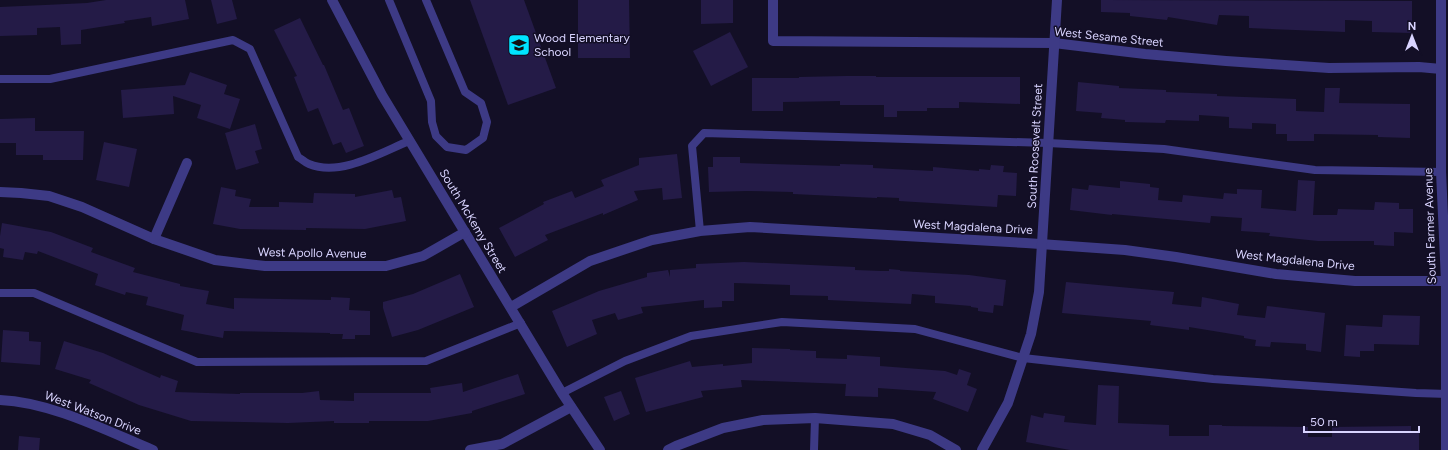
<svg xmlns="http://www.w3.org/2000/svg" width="1448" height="450" font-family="Figtree,sans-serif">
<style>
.building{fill:#241b47}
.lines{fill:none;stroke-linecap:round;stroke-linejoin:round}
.lane{stroke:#3d3a85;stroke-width:8}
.street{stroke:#3d3a85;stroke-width:10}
.labels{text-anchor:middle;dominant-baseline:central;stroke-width:3;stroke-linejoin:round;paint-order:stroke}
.street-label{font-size:12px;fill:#d9d4ff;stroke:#130f26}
.poi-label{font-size:12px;fill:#d9d4ff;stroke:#130f26;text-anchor:start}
</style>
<rect width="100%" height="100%" fill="#130f26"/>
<!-- building -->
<g class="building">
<path d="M 106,0 L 185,0 L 189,19 L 152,26 L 151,17 L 124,21 L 125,23 L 81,30 L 81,44 L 61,45 L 60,27 L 37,28 L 37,35 L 0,36 L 0,7 L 45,5 L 87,3 Z"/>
<path d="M 211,0 L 232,0 L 237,19 L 217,24 Z"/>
<path d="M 470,0 L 524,0 L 556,88 L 508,105 Z"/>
<path d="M 578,0 L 629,0 L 630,58 L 578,58 Z"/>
<path d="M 701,0 L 733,0 L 733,23 L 701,24 Z"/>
<path d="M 1101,0 L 1412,1 L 1412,33 L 1372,32 L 1372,21 L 1345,20 L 1345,32 L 1249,28 L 1249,16 L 1219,15 L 1217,25 L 1168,17 L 1167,20 L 1130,16 L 1130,13 L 1101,12 Z"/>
<path d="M 300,18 L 323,65 L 324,65 L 343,110 L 349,108 L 364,146 L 346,153 L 341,142 L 333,145 L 318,108 L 308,112 L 294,77 L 297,76 L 274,30 Z"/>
<path d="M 730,32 L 748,67 L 711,86 L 693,51 Z"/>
<path d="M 190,72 L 227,85 L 224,94 L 240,99 L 230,129 L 197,118 L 201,105 L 173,96 L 174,114 L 123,118 L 121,90 L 185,85 Z"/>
<path d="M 846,76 L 876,76 L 876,77 L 1020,77 L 1020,104 L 959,102 L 959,108 L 927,108 L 927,111 L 897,111 L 897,117 L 884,117 L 884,105 L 840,105 L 840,101 L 783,102 L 783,111 L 752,111 L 752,78 L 799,78 L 799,77 Z"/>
<path d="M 1078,82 L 1119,86 L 1119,88 L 1166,90 L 1166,92 L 1217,94 L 1217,96 L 1296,99 L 1296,111 L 1324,112 L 1325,88 L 1340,88 L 1339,103 L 1410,104 L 1410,138 L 1378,137 L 1378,135 L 1314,134 L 1314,141 L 1287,141 L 1287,134 L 1276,134 L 1276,124 L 1252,123 L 1252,129 L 1229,128 L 1229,117 L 1199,115 L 1199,121 L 1166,120 L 1165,123 L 1125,122 L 1125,120 L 1101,118 L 1102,113 L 1076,111 Z"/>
<path d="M 35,118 L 35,131 L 84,131 L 83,160 L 43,160 L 43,155 L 16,155 L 16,143 L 0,143 L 0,119 Z"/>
<path d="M 255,124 L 262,149 L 255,151 L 259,163 L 236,170 L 225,133 Z"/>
<path d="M 104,142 L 137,149 L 129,187 L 96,180 Z"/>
<path d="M 677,154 L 682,198 L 663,200 L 662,188 L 634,191 L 638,200 L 603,215 L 603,213 L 545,235 L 548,240 L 515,257 L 499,228 L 544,204 L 543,202 L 572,191 L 575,198 L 604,186 L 601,180 L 639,165 L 639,158 Z"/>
<path d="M 713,157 L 740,157 L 740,163 L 840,166 L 840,164 L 873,165 L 873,168 L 933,171 L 933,167 L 979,171 L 979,169 L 990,170 L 991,165 L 1004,166 L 1003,172 L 1017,173 L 1016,196 L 998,195 L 997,207 L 899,201 L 899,198 L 877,197 L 877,198 L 793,194 L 793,192 L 747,191 L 709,192 L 708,167 L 713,167 Z"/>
<path d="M 1298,180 L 1315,181 L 1313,215 L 1337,215 L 1338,209 L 1374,210 L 1375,202 L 1399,203 L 1399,209 L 1413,209 L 1413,233 L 1394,232 L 1394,246 L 1374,245 L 1374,241 L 1318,241 L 1269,236 L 1270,233 L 1241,231 L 1242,218 L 1211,216 L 1210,223 L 1112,214 L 1112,215 L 1070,210 L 1072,188 L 1088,190 L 1089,185 L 1120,188 L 1120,181 L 1150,184 L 1150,187 L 1159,188 L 1158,200 L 1182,202 L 1183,195 L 1223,199 L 1224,193 L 1237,194 L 1237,189 L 1262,190 L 1261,208 L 1296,211 Z"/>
<path d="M 221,187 L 236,190 L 235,196 L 251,199 L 249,207 L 279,207 L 279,202 L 313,203 L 314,193 L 355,194 L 355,197 L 392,190 L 394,198 L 401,197 L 406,221 L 365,229 L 306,228 L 306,230 L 240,229 L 213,224 Z"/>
<path d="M 2,223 L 51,232 L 93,248 L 91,252 L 135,268 L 133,272 L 180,284 L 180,286 L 209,291 L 206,304 L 234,309 L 234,298 L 331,300 L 331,297 L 350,298 L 349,310 L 370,311 L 370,335 L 355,335 L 355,339 L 342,339 L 343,334 L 330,334 L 330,333 L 224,331 L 223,338 L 181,330 L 184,315 L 146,305 L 148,297 L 126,292 L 125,295 L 95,285 L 98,274 L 38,251 L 37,254 L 25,252 L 23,260 L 3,257 L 4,249 L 0,248 L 0,236 Z"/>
<path d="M 744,262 L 855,267 L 855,270 L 881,271 L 889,271 L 889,269 L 900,270 L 900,271 L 969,275 L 1006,280 L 1003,306 L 994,305 L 993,313 L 978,311 L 978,308 L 971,307 L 971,306 L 935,303 L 935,296 L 912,294 L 911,304 L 828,300 L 828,296 L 790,295 L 790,285 L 734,283 L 734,301 L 722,301 L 722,307 L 704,308 L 704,300 L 641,307 L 643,313 L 618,320 L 615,313 L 592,320 L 597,334 L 567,347 L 552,311 L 599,291 L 647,277 L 647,273 L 668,270 L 670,277 L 670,270 L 696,268 L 696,264 Z"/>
<path d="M 460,274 L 474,307 L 418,330 L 392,337 L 383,308 L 383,302 L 413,294 Z"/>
<path d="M 1066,282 L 1174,292 L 1172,304 L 1201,307 L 1202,297 L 1239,304 L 1237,315 L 1265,318 L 1267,306 L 1325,313 L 1321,352 L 1306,350 L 1306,344 L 1271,342 L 1270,347 L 1255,346 L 1256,340 L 1244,338 L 1244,336 L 1189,327 L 1189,330 L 1150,325 L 1151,321 L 1062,313 Z"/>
<path d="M 1383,315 L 1420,316 L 1419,345 L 1374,344 L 1374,351 L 1360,351 L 1360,357 L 1344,356 L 1346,325 L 1382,327 Z"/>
<path d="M 3,330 L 29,332 L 29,341 L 41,342 L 40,365 L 1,362 Z"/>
<path d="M 64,341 L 103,353 L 160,378 L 161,375 L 178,381 L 175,392 L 240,394 L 240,393 L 302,393 L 319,391 L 320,400 L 354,401 L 354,393 L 431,393 L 430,388 L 462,383 L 463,392 L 518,374 L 525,394 L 472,411 L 472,413 L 428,421 L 369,421 L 369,423 L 334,423 L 334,421 L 288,423 L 191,421 L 139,405 L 89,383 L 91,380 L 55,369 Z"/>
<path d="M 752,348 L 790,349 L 790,350 L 816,351 L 816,358 L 847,359 L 847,355 L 880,357 L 880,366 L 945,371 L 957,375 L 959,369 L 971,373 L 967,385 L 977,389 L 968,412 L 933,399 L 936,392 L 878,388 L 878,397 L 845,396 L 846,384 L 741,380 L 742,387 L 701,391 L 703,397 L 646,412 L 635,378 L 690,361 L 692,367 L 723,364 L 723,366 L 752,363 Z"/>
<path d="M 1098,385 L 1119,386 L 1118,423 L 1169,425 L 1169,436 L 1209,436 L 1209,425 L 1222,425 L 1222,426 L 1308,427 L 1308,437 L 1332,437 L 1332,427 L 1411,426 L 1411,433 L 1419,433 L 1419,450 L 1070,450 L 1026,442 L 1031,415 L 1043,418 L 1044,413 L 1065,416 L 1064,422 L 1096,425 Z"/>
<path d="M 621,391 L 630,414 L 614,421 L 604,397 Z"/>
<path d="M 19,436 L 40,438 L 39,450 L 18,450 Z"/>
</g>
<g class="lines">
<!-- lane -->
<g class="lane">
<path d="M 389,0 L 431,101 L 432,122 L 436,136 L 447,147 L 466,150 L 483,138 L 487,122 L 481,103 L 465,92 L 426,0"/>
<path d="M 0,79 L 50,79 L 233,40 L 250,49 L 298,157 C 302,159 305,163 309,164 C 340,177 380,153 409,141"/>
<path d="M 700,231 L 692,146 L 704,133 L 1048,143 L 1164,149 L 1315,170 L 1441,172"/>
<path d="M 0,293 L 34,293 L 197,362 L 426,361 L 521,323"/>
<path d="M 562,393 L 625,361 L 691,336 L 782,322 L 915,329 L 1023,358 L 1213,379 L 1416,393 L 1448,394"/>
<path d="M 814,450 L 815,418"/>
</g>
<!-- street -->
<g class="street">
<path d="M 332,0 L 382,95 L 562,393 L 600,450"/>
<path d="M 773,0 L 773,41 L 1054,43 L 1145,54 L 1226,61 L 1329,68 L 1419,67 L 1441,69"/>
<path d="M 1441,0 L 1441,172 L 1446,281 L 1446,450"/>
<path d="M 0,192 L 21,193 L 49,196 L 82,207 L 154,239 L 215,260 L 265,266 L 386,266 L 423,256 L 465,232"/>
<path d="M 154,239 L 187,163"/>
<path d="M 511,307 L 590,261 L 652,240 L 700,231 L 750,227 L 1026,243 L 1125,250 L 1176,257 L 1276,274 L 1355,281 L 1448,281"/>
<path d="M 0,400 C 51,402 107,431 153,450"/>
<path d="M 470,450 L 502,444 L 571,407"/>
<path d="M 668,450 L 676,446 L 723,428 L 763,420 L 815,418 L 893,424 L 930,435 L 956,450"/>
<path d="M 982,450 L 1008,403 L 1031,334 L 1039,292 L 1057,0"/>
</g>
</g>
<!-- icons -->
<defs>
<g id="school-square" transform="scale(1.15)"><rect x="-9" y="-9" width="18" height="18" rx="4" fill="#00e5ff" stroke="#130f26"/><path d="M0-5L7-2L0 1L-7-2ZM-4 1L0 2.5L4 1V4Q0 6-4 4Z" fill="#111"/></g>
</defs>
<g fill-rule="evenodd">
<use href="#school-square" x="519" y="45"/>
</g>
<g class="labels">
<!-- street labels -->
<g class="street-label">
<text transform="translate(1109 37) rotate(6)">West Sesame Street</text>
<text transform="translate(1035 146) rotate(-87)">South Roosevelt Street</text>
<text transform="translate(473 221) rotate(59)">South McKemy Street</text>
<text transform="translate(1430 226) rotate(-92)">South Farmer Avenue</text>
<text transform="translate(973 227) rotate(3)">West Magdalena Drive</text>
<text transform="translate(312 253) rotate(1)">West Apollo Avenue</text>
<text transform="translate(1295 260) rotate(6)">West Magdalena Drive</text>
<text transform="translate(93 413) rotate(21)">West Watson Drive</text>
</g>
<!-- poi labels -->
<g class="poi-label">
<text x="534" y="38">Wood Elementary<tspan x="534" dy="14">School</tspan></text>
</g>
</g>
<!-- north arrow -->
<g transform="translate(1412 36)" stroke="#130f26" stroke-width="3" paint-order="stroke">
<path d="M0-3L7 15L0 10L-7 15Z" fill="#d9d4ff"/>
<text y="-6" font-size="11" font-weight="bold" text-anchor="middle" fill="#d9d4ff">N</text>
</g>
<!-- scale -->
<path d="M1304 426v6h115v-6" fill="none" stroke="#d9d4ff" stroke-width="2"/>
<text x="1310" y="426" font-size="12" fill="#d9d4ff" stroke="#130f26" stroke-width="3" paint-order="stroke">50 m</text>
</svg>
